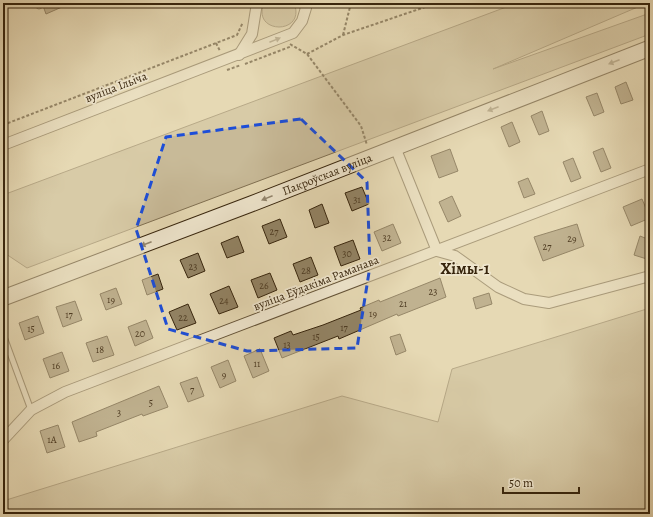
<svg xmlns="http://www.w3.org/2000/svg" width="653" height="517" font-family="Alegreya,serif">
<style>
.green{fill:#c8ba98;stroke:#807052}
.building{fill:#928364;stroke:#37250d}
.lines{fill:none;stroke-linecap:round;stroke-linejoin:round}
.lane-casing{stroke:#635237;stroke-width:7}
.street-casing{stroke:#635237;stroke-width:12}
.secondary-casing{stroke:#37250d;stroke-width:17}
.path{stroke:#37250d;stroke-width:2;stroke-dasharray:3 2;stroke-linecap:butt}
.lane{stroke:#efe6ce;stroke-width:5}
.street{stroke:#efe6ce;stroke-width:10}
.secondary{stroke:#efe6ce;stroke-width:15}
.oneway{fill:#93866e}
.marked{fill:none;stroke:#1d4ed8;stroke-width:3;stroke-dasharray:8 5;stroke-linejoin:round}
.labels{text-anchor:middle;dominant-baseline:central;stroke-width:3.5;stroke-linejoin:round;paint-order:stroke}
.number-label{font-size:10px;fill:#4e3c23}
.street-label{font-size:12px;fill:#37250d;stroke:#efe6ce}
.district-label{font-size:16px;font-weight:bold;fill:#37250d;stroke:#efe6ce}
</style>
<rect width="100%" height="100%" fill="#e6d9b4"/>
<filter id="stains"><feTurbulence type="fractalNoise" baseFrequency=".005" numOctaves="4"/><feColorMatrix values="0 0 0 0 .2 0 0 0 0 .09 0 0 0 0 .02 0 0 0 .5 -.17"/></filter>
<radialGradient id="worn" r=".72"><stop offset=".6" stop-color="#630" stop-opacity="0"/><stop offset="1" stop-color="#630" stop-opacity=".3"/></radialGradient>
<!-- green -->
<g class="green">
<path d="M 264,3 L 294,3 C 307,35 251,35 264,3 Z"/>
<path d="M 517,3 L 647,3 L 493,69 L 650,13 L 650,34 L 27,268 L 3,252 L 3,195 Z"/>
<path d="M 650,308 L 650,514 L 3,514 L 3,501 L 342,396 L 438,422 L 452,369 Z"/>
</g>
<!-- building -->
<g class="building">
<path d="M 42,3 L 71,3 L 46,14 Z"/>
<path d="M 626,82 L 633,100 L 621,104 L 615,87 Z"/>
<path d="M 597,93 L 604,112 L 594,116 L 586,97 Z"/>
<path d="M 542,111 L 549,131 L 539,135 L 531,116 Z"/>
<path d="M 512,122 L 520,142 L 509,147 L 501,127 Z"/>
<path d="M 603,148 L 611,168 L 601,172 L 593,152 Z"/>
<path d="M 450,149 L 458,171 L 439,178 L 431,156 Z"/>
<path d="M 573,158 L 581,178 L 571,182 L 563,162 Z"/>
<path d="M 528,178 L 535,194 L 524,198 L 518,182 Z"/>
<path d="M 362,187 L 369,204 L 352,211 L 345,193 Z"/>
<path d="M 452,196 L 461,216 L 448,222 L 439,202 Z"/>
<path d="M 642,199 L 650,218 L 631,226 L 623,207 Z"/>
<path d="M 322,204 L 329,223 L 315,228 L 309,210 Z"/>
<path d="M 280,219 L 287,237 L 269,244 L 262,226 Z"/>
<path d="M 393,224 L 401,243 L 382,251 L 374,232 Z"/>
<path d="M 577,224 L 584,246 L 543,261 L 534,237 Z"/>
<path d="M 238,236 L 244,252 L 227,258 L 221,243 Z"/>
<path d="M 640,236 L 650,240 L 650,260 L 634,255 Z"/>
<path d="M 353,240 L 360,259 L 341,266 L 334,247 Z"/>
<path d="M 198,253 L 205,271 L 188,278 L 180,260 Z"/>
<path d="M 311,257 L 318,275 L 300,282 L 293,264 Z"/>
<path d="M 270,273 L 277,290 L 258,298 L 251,280 Z"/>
<path d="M 158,274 L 163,289 L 147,295 L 142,280 Z"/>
<path d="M 440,278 L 446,297 L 398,316 L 397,314 L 339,339 L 338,336 L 282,358 L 274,338 L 291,331 L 293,335 L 323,325 L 361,310 L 360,308 L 379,300 L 380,302 Z"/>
<path d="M 229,286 L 238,307 L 219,314 L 210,294 Z"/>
<path d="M 116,288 L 122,304 L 106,310 L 100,294 Z"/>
<path d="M 489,293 L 492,304 L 476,309 L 473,298 Z"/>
<path d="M 75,301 L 82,320 L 63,327 L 56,307 Z"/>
<path d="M 188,304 L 196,323 L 177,330 L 169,312 Z"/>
<path d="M 38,316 L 44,333 L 25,340 L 19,323 Z"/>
<path d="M 146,320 L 153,338 L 135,346 L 128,327 Z"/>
<path d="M 400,334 L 406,351 L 396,355 L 390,337 Z"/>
<path d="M 107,336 L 114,355 L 93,362 L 86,343 Z"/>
<path d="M 260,349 L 269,371 L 253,378 L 244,356 Z"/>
<path d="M 62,352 L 69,371 L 50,378 L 43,359 Z"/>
<path d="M 228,360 L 236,381 L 220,388 L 211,367 Z"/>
<path d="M 197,377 L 204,396 L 188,402 L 180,383 Z"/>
<path d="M 159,386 L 168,407 L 143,416 L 142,414 L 96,432 L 97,436 L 79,442 L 72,422 Z"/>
<path d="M 58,425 L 65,447 L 47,453 L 40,431 Z"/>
</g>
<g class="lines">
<!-- lane casing -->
<g class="lane-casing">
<g id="lane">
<path d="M 38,3 L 39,6"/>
<path d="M 154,3 L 154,4"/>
<path d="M 3,334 L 31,410"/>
</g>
</g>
<!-- street casing -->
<g class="street-casing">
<g id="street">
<path d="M 239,55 L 252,34 L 257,3"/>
<path d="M 3,145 L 293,33 L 302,21 L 306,8 L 303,3"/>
<path d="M 395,147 L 437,251 L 455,256 L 498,287 L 524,299 L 549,303 L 650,276"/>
<path d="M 3,440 L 31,410 L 65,392 L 650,169"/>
</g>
</g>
<!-- secondary casing -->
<g class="secondary-casing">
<g id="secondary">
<path id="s1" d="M 3,298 L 251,204 L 650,48"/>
</g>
</g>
<!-- path -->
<g class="path">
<path d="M 343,35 L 351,3"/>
<path d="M 216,43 L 220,51"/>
<path d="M 290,44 L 307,54 L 361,126 L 367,145"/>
<path d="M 307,54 L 343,35 L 437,3"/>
<path d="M 245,64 L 292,46"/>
<path d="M 227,70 L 241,65"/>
<path d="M 3,125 L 237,35 L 243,22"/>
</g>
<!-- lane -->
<use href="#lane" class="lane"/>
<!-- street -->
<use href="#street" class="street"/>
<!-- secondary -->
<use href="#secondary" class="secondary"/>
</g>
<!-- one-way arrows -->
<defs><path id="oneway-solid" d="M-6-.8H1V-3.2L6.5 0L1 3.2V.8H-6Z"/></defs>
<g class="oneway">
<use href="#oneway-solid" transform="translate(275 40) rotate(-22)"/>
<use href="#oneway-solid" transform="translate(614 62) rotate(159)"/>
<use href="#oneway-solid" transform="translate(493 109) rotate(159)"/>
<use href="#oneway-solid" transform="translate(267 198) rotate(158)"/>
<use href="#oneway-solid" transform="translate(146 244) rotate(159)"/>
</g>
<!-- marked area -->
<path d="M0 0H653V517H0ZM 301,119 L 367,182 L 370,266 L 357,348 L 247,351 L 168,329 L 136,229 L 166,137 Z" fill="#e6d9b4" fill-opacity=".55" fill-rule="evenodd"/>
<path class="marked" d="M 301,119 L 367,182 L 370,266 L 357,348 L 247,351 L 168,329 L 136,229 L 166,137 Z"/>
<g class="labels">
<!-- number labels -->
<g class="number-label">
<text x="357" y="199">31</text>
<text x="274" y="231">27</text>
<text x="387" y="237">32</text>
<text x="572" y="238">29</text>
<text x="547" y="246">27</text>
<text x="347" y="253">30</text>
<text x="193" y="266">23</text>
<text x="306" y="270">28</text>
<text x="264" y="285">26</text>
<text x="433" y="291">23</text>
<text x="111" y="299">19</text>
<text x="224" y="300">24</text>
<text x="403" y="303">21</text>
<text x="373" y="313">19</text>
<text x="69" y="314">17</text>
<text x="183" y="317">22</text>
<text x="344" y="327">17</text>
<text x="31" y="328">15</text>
<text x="140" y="333">20</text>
<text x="316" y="336">15</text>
<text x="287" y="344">13</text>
<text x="100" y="349">18</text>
<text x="257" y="363">11</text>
<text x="56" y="365">16</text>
<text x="224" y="374">9</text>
<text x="192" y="389">7</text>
<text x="151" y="402">5</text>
<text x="119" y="412">3</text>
<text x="52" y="439">1А</text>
</g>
<!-- street labels -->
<g class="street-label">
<text transform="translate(116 87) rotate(-21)">вуліца Ільіча</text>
<text stroke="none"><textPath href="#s1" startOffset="347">Пакроўская вуліца</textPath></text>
<text transform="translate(316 283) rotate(-21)">вуліца Еўдакіма Раманава</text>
</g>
<!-- district labels -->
<g class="district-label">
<text x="465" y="269">Хімы-1</text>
</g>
</g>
<!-- margin -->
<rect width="653" height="517" fill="none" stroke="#e6d9b4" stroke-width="16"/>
<rect x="4" y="4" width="645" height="509" fill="none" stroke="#37250d" stroke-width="2"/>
<rect x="8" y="8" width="637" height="501" fill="none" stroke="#37250d"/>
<!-- scale -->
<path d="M503 487v6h76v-6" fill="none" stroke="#37250d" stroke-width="2"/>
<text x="509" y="487" font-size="12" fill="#37250d" stroke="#efe6ce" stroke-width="3" paint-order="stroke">50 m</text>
<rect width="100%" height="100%" filter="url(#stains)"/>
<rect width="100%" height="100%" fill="url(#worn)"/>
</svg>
